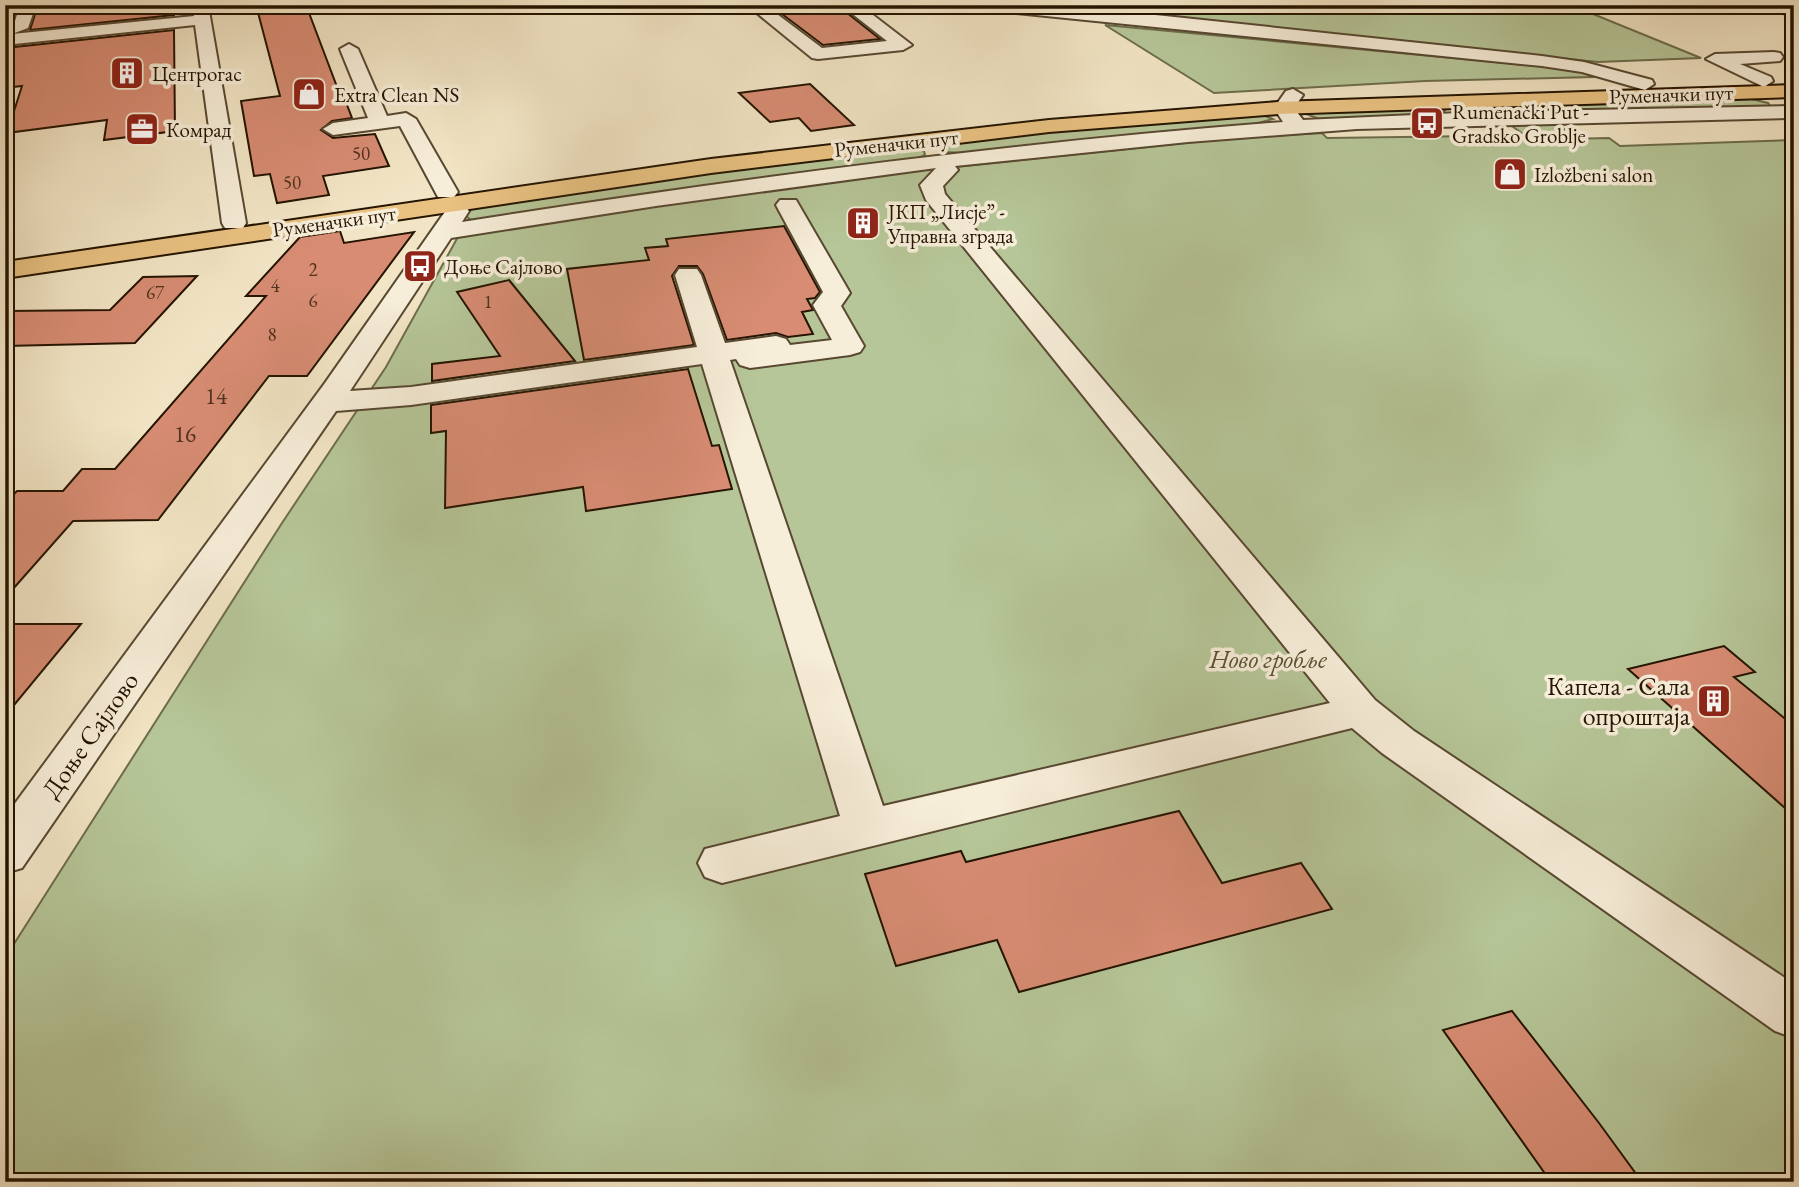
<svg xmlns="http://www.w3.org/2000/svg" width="1799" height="1187" font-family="'EB Garamond',serif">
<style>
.green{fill:#b6c698;stroke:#6d6d4c;stroke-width:2}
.building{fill:#d78c73;stroke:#241400;stroke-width:2}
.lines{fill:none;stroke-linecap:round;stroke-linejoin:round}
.minor-casing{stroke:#584831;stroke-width:4}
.major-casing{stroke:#241400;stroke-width:4}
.minor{fill:#f7eed9;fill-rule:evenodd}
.major{fill:#e9c282;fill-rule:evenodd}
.labels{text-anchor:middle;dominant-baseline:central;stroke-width:7;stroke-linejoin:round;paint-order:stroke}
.far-number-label{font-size:19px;fill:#51321d}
.far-poi-label{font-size:21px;fill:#241400;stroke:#f7eed9;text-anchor:start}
.far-street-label{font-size:21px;fill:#241400;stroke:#f7eed9}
.number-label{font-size:23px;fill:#51321d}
.park-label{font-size:26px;font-style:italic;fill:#575235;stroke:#f7eed9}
.poi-label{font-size:26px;fill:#241400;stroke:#f7eed9;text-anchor:end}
.street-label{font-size:26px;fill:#241400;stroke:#f7eed9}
</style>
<rect width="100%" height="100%" fill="#f2e5c5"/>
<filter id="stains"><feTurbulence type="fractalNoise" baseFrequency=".00286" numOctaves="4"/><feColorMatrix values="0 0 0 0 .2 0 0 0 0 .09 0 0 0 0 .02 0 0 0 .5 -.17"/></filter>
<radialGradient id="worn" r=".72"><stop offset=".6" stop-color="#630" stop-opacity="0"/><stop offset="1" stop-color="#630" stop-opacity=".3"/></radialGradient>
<!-- green -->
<g class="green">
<path d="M 1083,5 L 1571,5 L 1701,58 L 1598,62 L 1290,31 Z"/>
<path d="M 1105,25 L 1579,70 L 1592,77 L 1425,81 L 1214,93 Z"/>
<path d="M 1743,97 L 1768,103 L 1771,107 L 1475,113 L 1468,108 Z"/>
<path d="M 1447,108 L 1442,114 L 1322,120 L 1301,112 Z"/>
<path d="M 1260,114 L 1273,119 L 1247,126 L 963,153 L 945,152 L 937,146 L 1038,131 Z"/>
<path d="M 1557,122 L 1571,136 L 1527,137 L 1509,124 Z"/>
<path d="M 1322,133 L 1327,138 L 1477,136 L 1484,141 L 1609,138 L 1620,146 L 1794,140 L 1794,1182 L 5,1182 L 5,958 L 282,523 L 386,367 L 459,235 L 930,164 L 935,169 L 1234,138 Z"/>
<path d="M 912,147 L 924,151 L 925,155 L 917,159 L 473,221 L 464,215 L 474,208 L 654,180 Z"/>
</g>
<!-- building -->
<g class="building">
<path d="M 38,5 L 173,5 L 174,15 L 30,30 Z"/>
<path d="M 256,5 L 306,5 L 339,92 L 342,92 L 352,118 L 332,121 L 321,130 L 333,138 L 375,134 L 389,166 L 323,176 L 329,195 L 277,203 L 270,174 L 254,176 L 241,101 L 280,96 Z"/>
<path d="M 770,5 L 837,5 L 880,39 L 823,45 Z"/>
<path d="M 174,30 L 175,131 L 104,140 L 107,120 L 7,133 L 22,86 L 5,88 L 5,48 Z"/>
<path d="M 810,84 L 854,125 L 811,131 L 799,118 L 770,122 L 739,93 Z"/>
<path d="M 784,226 L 820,292 L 815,298 L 807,299 L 813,310 L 802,312 L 813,334 L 788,337 L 776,333 L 727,340 L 703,274 L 697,266 L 679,266 L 672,276 L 694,345 L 584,360 L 567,269 L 649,260 L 645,248 L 668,246 L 666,239 Z"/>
<path d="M 340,231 L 344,243 L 414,232 L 307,376 L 269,376 L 158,520 L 73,521 L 5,598 L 5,503 L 17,491 L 63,491 L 82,469 L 115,469 L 266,296 L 246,296 L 300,237 Z"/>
<path d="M 197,276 L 135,343 L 5,346 L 5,311 L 110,310 L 143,277 Z"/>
<path d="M 509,280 L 575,361 L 432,381 L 432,364 L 500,356 L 457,292 Z"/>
<path d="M 688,369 L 712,446 L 719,445 L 732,489 L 586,511 L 583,487 L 445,508 L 446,431 L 431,433 L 431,405 Z"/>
<path d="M 5,624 L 81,624 L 5,716 Z"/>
<path d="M 1724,646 L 1755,672 L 1734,677 L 1794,726 L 1794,816 L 1628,669 Z"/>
<path d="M 1179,811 L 1222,883 L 1301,863 L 1332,909 L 1019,992 L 997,940 L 896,966 L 865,874 L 961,851 L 966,862 Z"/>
<path d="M 1512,1011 L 1599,1123 L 1642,1182 L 1551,1182 L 1443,1030 Z"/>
</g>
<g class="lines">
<!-- minor casing -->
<g class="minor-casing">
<g id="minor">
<path d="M 20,5 L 36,5 L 28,28 L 12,34 L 194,16 L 192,5 L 208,5 L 246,223 L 243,228 L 225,228 L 222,223 L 195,25 L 5,45 L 5,25 L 15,21 Z"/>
<path d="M 747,5 L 765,5 L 822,48 L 887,41 L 841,5 L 860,5 L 912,45 L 903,50 L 818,59 L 812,58 Z"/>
<path d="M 978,5 L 1044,5 L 1146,14 L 1542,56 L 1584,62 L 1652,80 L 1654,84 L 1645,90 L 1582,72 L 1542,66 L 986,10 Z"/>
<path d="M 1768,5 L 1794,6 L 1794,17 L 1770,8 Z"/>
<path d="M 349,44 L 358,49 L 387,116 L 406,113 L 416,119 L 458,192 L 454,197 L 438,197 L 400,126 L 333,135 L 323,129 L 333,123 L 368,118 L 340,49 Z"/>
<path d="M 1774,52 L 1780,53 L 1783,57 L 1780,61 L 1740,64 L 1771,77 L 1773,81 L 1764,87 L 1706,59 L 1715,54 Z"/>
<path d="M 1293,89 L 1303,95 L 1294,108 L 1303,120 L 1481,112 L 1794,106 L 1792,118 L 1357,129 L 1188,142 L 955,166 L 958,170 L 943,186 L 945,194 L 1375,700 L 1414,731 L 1794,984 L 1794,1038 L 1775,1031 L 1382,753 L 1352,728 L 722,883 L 705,877 L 698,863 L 705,849 L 840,816 L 702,364 L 411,405 L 336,411 L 22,868 L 5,873 L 5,817 L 325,383 L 449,206 L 465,206 L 469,211 L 462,222 C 735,179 1008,143 1283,122 L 1274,108 L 1286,91 ZM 936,168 L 920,185 L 926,200 L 1330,703 L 883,806 L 730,360 L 736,359 L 740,365 L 750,368 L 850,355 L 860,352 L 864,346 L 841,306 L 850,293 L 796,200 L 780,200 L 776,205 L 823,292 L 813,305 L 832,340 L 790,345 L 786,339 L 776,336 L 725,343 L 701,275 L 697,269 L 679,269 L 675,275 L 697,347 L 411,387 L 350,391 L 451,238 L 656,206 Z"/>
</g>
</g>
<!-- major casing -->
<g class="major-casing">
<path id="major" d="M 1794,85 L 1794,97 L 1278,114 L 1049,132 L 711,173 L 5,278 L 5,262 L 711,159 L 1049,120 L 1278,102 Z"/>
</g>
<!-- minor -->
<use href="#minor" class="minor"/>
<!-- major -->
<use href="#major" class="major"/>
</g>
<!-- icons -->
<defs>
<g id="building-square" transform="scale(1.75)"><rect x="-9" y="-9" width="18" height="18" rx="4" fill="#8f2418" stroke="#f7eed9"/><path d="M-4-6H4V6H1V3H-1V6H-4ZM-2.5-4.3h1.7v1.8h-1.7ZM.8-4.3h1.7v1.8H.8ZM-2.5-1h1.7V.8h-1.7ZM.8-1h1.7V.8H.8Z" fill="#fff"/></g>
<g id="shop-square" transform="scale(1.75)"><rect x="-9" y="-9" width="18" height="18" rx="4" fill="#8f2418" stroke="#f7eed9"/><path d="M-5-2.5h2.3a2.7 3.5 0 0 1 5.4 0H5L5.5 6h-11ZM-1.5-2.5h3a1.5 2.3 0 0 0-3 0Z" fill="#fff"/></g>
<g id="bus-square" transform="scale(1.75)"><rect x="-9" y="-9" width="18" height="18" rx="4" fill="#8f2418" stroke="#f7eed9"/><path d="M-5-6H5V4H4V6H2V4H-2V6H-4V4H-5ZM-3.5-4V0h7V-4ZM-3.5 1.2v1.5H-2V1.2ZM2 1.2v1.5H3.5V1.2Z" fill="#fff"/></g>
<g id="office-square" transform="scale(1.75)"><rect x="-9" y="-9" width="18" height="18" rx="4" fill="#8f2418" stroke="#f7eed9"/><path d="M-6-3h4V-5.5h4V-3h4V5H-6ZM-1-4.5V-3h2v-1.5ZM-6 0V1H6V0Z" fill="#fff"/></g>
</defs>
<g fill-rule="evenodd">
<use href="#building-square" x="127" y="73"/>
<use href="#shop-square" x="309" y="94"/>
<use href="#bus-square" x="1427" y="123"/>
<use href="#office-square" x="142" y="129"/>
<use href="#shop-square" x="1510" y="174"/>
<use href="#building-square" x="863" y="223"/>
<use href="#bus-square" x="420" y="266"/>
<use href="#building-square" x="1714" y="701"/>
</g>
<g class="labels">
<!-- far-number labels -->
<g class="far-number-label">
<text x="361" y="153">50</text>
<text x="292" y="182">50</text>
<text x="313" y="269">2</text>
<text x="275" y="285">4</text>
<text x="155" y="292">67</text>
<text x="313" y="300">6</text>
<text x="488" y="301">1</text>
<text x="272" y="334">8</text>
</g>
<!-- far-poi labels -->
<g class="far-poi-label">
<text x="152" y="73">Центрогас</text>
<text x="334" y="94">Extra Clean NS</text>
<text x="1452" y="111">Rumenački Put -<tspan x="1452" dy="24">Gradsko Groblje</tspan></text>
<text x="166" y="129">Комрад</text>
<text x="1534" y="174">Izložbeni salon</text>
<text x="888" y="211">ЈКП „Лисје” -<tspan x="888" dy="24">Управна зграда</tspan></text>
<text x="444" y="266">Доње Сајлово</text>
</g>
<!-- far-street labels -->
<g class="far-street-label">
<text transform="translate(1671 94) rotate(-2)">Руменачки пут</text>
<text transform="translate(896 143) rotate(-6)">Руменачки пут</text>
<text transform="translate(334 221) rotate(-8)">Руменачки пут</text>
</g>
<!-- number labels -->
<g class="number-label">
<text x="216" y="396">14</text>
<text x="185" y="434">16</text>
</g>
<!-- park labels -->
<g class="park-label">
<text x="1268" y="659">Ново гробље</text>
</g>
<!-- poi labels -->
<g class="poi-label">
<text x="1690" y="686">Капела - Сала<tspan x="1690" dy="30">опроштаја</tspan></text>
</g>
<!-- street labels -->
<g class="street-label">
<text transform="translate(90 735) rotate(-55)">Доње Сајлово</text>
</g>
</g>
<!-- margin -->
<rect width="1799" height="1187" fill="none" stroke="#f2e5c5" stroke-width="28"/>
<rect x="7" y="7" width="1785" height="1173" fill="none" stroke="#241400" stroke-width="3.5"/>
<rect x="14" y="14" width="1771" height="1159" fill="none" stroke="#241400" stroke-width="2"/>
<rect width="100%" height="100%" filter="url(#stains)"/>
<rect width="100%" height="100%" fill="url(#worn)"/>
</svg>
